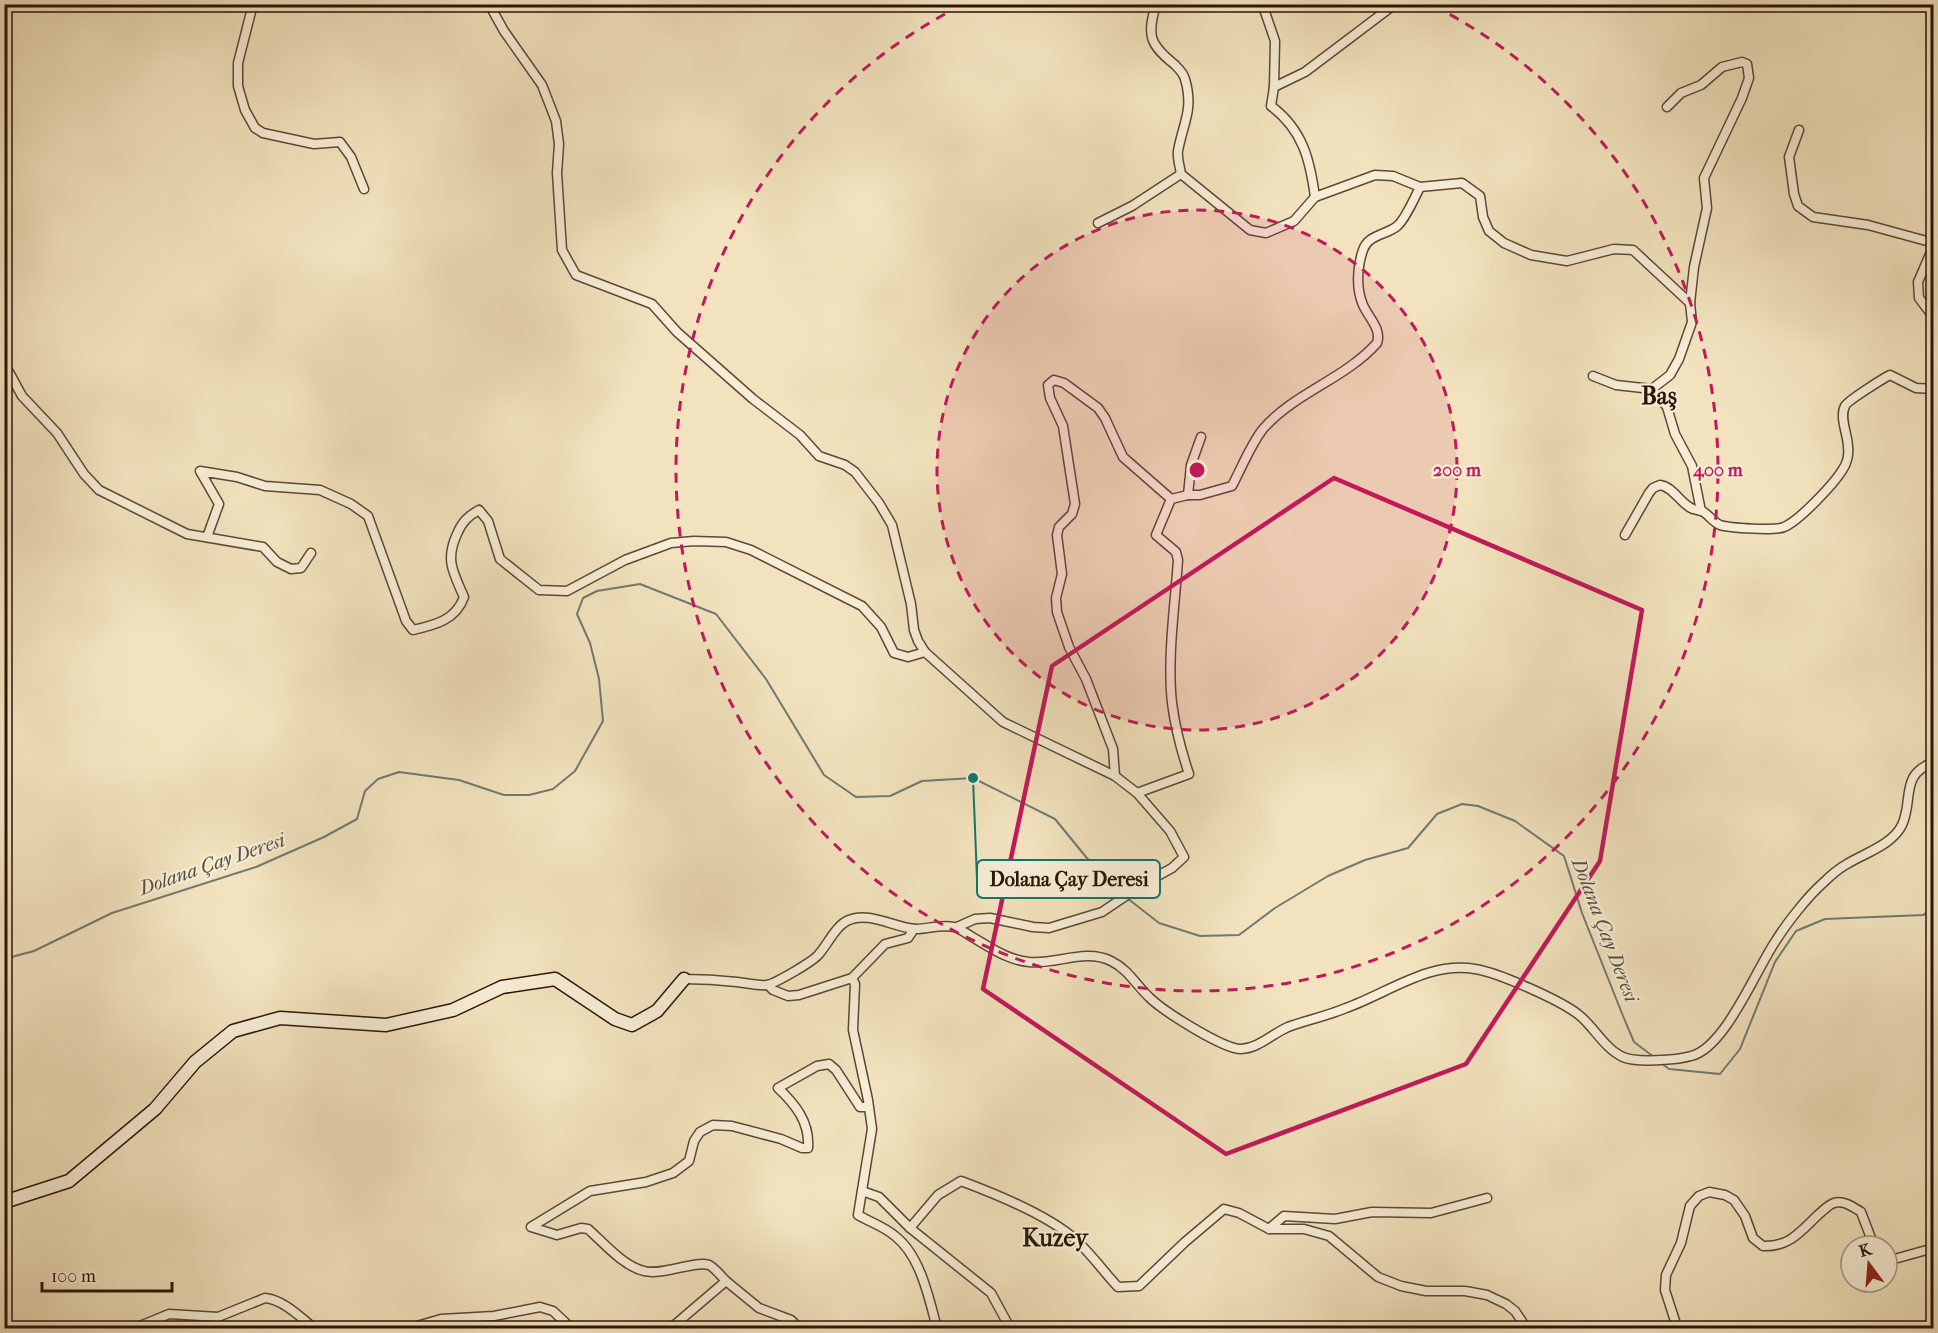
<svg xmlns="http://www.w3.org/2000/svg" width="1938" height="1333" font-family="'IM FELL French Canon',serif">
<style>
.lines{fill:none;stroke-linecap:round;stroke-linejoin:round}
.stream{stroke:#6f7a72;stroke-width:2}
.street-casing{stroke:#5c4836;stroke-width:11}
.secondary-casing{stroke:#2a1509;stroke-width:15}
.street{stroke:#f7edd5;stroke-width:8}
.secondary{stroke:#f7edd5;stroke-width:12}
.marked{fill:none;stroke:#c2185b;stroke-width:4.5;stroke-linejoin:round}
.ring{fill:none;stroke:#c2185b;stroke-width:3;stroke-dasharray:10 8}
.labels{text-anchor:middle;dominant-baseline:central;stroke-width:4.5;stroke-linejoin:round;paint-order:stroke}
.water-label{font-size:20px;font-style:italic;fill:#525046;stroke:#f7edd5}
.district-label{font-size:24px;font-weight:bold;fill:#2a1509;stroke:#f7edd5}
.centre{fill:#c2185b;stroke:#f7edd5;stroke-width:3}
.ring-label{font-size:18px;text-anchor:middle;font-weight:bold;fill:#c2185b;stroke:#f7edd5;stroke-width:4.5;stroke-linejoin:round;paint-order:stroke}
.leader{fill:none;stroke:#0f766e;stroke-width:2}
.callout-dot{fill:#0f766e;stroke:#f7edd5;stroke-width:2}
.callout{fill:#f7edd5;stroke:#0f766e;stroke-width:2}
.callout-label{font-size:20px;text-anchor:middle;font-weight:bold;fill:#2a1509}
</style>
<rect width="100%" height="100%" fill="#f2e3be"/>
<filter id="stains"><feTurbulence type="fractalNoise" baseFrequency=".00333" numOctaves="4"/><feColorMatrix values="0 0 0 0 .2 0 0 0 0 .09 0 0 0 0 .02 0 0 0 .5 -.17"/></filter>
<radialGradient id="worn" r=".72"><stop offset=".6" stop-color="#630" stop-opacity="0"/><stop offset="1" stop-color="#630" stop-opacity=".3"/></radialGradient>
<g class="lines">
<!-- stream -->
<g class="stream">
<path d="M 1127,898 L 1159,923 L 1200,936 L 1239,935 L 1275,908 L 1328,876 L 1365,860 L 1408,848 L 1437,814 L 1462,804 L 1478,806 L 1515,821 L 1564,856 L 1582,913 L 1623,1016 L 1634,1042 L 1654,1057"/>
<path d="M 4,959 L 34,951 L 112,913 L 256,867 L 324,837 L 357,819 L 365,791 L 378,779 L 399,772 L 459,780 L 504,795 L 529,795 L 553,789 L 575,771 L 603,721 L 599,679 L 590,643 L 577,614 L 583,598 L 597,591 L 640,584 L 716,614 L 766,679 L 824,775 L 856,797 L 890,796 L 922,781 L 973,778 L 1055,819 L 1104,879 L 1123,894"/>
<path d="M 1661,1063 L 1669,1069 L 1720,1074 L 1740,1049 L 1775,962 L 1796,931 L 1825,919 L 1923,915 L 1934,909"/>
</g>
<!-- street casing -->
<g class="street-casing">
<g id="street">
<path d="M 253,4 L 238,63 L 238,86 L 245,110 L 255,128 L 263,133 L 314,144 L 340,142 L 351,157 L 364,189"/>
<path d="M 489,4 L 504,31 L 542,85 L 556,121 L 559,144 L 557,173 L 562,250 L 576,275 L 652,304 L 677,332 L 753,399 L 800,435 L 819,456 L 845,465 L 855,472 L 879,503 L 892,525 L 911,604 L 914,630 L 918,641 L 925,652 L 1003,722 L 1115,776 L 1137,793 L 1170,831 L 1184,857 L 1172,868 L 1145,883 L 1102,912 L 1049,928 L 1033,927 L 990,918 L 975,919 L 957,927"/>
<path d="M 1156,4 C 1147,35 1149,44 1174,64 C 1179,69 1183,72 1185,79 C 1194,110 1183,123 1178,151 C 1177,158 1180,167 1181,174 L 1250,230 L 1266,233 L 1294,221 L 1315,197 L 1375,175 L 1393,176 L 1420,187 L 1462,183 L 1480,196 L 1483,217 L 1489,231 L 1504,243 L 1531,255 L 1567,261 L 1614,249 L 1633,250 L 1690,303"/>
<path d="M 1265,4 L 1264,9 L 1275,41 L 1274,87 L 1271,106 C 1303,130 1310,160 1315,197"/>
<path d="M 1274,87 L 1305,72 L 1395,4"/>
<path d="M 1799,130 L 1789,157 L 1794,194 L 1798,206 L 1813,217 L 1868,225 L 1934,243"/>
<path d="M 1098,223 L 1132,206 L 1181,174"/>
<path d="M 1934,245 L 1918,282 L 1919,298 L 1934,318"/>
<path d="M 4,363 L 22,396 L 57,433 L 84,474 L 99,490 L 187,534 L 263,547 L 277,562 L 291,569 L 301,568 L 311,553"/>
<path d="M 1593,376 L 1616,385 L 1652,389 L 1667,407 L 1675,434 L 1692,466 L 1701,511"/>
<path d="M 1652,389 L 1670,375 L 1679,359 L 1692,322 L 1690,303 L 1694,267 L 1707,208 L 1704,178 L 1742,98 L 1749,78 L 1747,64 L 1742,62 L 1722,67 L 1701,85 L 1681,93 L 1667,107"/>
<path d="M 1188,495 L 1191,465 L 1201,437"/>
<path d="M 1171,499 L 1188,495 L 1200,495 L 1232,486 C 1241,469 1251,444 1263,429 C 1294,393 1345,379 1377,343 C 1382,329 1368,317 1363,305 C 1356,289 1357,267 1363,250 C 1368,235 1385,235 1396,227 C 1404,222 1415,197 1420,187"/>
<path d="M 1625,535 L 1649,493 L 1653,488 L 1660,485 C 1674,487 1680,504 1693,509 C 1696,510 1699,510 1702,511 C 1709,515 1713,522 1720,525 C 1729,528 1776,531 1784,527 C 1799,521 1834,484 1843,469 C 1847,463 1849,454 1848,447 C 1848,435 1839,417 1845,406 C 1847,401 1884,378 1890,375 L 1916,388 L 1934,389"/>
<path d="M 207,537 L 219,504 L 200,471 L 237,477 L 265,486 L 320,490 L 351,504 L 368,516 L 406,621 L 413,630 C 435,625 456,620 464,597 C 453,572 445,560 457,534 C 462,522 468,516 479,510 L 488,521 L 500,559 L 539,590 L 567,591 L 625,560 L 671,543 L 694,541 L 726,542 L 751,550 L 862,606 L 881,627 L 894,653 L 908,657 L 925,652"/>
<path d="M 1115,776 L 1113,749 L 1086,679 L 1069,647 L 1057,612 L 1056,598 L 1062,574 L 1057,535 L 1059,527 L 1072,514 L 1075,504 L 1063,426 L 1050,398 L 1048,385 L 1054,380 L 1064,383 L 1098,408 L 1105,418 L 1123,457 L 1171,499"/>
<path d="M 1137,793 L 1189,774 C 1181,750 1175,727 1172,703 C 1167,658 1175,605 1178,560 L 1176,552 L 1156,535 L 1171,499"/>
<path d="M 852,978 L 855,984 L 853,1030 L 868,1100 L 872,1129 L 858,1215 C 870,1222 885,1227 895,1236 C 921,1256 929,1299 937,1328"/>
<path d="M 684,979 C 702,979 719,980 737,982 C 746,983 758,986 767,985 C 776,983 814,961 819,954 C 828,944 836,925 849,920 C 869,911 895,928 916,929 C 928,929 941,924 954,927 C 961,929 967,934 974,938 C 991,948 1008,960 1029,962 C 1056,965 1085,948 1111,961 C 1128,969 1136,985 1149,997 C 1163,1011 1223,1049 1241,1049 C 1259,1048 1272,1034 1288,1027 C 1307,1020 1327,1016 1346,1008 C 1388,993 1429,961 1475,969 C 1497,972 1562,1001 1579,1015 C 1594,1027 1605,1049 1623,1057 C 1636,1063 1677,1060 1691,1056 C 1725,1048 1756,970 1775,942 C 1786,924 1808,896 1823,883 C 1830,876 1838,869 1847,864 C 1865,853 1892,845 1902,825 C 1914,799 1899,775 1934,762"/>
<path d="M 768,985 L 773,990 L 788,996 L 799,995 L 852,978 L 885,944 L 908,938 L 914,929"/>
<path d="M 862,1191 L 879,1197 L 910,1228 L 991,1293 L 1010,1328"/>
<path d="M 910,1228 L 938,1195 L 961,1181 C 996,1194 1050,1216 1077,1241 C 1092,1255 1104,1272 1118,1287 L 1139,1286 L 1185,1242 L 1224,1209 L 1239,1213 L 1269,1229 L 1304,1229 L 1329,1236 L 1378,1277 L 1401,1286 L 1426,1291 L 1465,1291 L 1487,1295 L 1506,1304 L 1515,1311 L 1523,1323 L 1523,1328"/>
<path d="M 1269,1229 L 1284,1216 L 1335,1219 L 1372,1212 L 1431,1213 L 1487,1198"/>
<path d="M 1887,1261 L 1934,1248"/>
<path d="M 726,1281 C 721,1276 715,1268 709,1265 C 696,1260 663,1276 644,1271 C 623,1266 604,1243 588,1229 L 581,1228 L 557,1235 L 531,1227 L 590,1191 L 646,1182 L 673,1173 L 689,1161 L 694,1141 L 700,1132 L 713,1125 L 732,1126 L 781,1139 L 802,1148 L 808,1148 C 810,1122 795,1104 778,1088 L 817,1066 L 829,1064 L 836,1070 L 860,1107 L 868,1107"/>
<path d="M 135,1328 L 169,1314 L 218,1317 L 265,1298 C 284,1300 300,1317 314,1328"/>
<path d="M 410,1328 L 441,1319 L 494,1316 L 540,1307 L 553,1311 L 571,1328"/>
<path d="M 671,1328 L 726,1281 L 759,1308 L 791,1320 L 799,1328"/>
<path d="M 1674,1328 L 1676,1324 L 1665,1290 L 1666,1275 L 1681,1243 L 1690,1206 L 1699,1196 L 1709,1192 L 1725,1195 L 1734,1200 L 1745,1216 L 1753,1238 L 1763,1246 C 1790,1247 1801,1231 1819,1214 C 1824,1210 1828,1205 1834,1203 C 1844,1200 1853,1207 1861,1212 L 1874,1246"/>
</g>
</g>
<!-- secondary casing -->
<g class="secondary-casing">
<path id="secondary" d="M 4,1202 L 69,1181 L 155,1109 L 195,1062 L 233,1031 L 280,1018 L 386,1025 L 453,1010 L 502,987 L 555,979 L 615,1019 L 632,1025 L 657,1011 L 684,979"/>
</g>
<!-- street -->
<use href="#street" class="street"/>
<!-- secondary -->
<use href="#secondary" class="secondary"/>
</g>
<!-- marked area -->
<path class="marked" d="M 1334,478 L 1642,610 L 1600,861 L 1466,1064 L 1226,1154 L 983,989 L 1052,666 Z"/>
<!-- distance rings -->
<circle cx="1197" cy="470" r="260" fill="#c2185b" fill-opacity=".12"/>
<g class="ring">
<circle cx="1197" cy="470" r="260"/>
<path d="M1434 6A521 521 0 1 1 960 6"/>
</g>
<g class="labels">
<!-- water labels -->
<g class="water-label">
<text transform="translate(212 864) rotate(-19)">Dolana Çay Deresi</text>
<text transform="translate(1605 930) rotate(69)">Dolana Çay Deresi</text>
</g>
<!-- district labels -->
<g class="district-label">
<text x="1659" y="396">Baş</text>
<text x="1055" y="1238">Kuzey</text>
</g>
</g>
<circle cx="1197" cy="470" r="9" class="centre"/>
<g class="ring-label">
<text x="1457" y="476">200 m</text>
<text x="1718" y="476">400 m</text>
</g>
<!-- callouts -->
<path class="leader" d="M973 778L977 879"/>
<circle class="callout-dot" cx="973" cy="778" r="6"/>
<rect class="callout" x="977" y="860" width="183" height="38" rx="6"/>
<g class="callout-label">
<text x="1069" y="886">Dolana Çay Deresi</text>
</g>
<!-- margin -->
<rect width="1938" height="1333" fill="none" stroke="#f2e3be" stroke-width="24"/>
<rect x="6" y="6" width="1926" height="1321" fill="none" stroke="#2a1509" stroke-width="3"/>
<rect x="12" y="12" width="1914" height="1309" fill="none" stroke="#2a1509" stroke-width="1.5"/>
<!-- north arrow -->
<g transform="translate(1869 1264) rotate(344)"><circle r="28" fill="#f7edd5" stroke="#a59783" stroke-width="1.5"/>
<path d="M0-4.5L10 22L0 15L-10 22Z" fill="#8f2418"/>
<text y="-9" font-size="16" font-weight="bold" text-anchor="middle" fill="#2a1509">K</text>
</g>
<!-- scale -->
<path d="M42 1282v9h130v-9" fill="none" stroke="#2a1509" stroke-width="3"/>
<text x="51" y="1282" font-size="18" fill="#2a1509" stroke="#f7edd5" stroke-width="4.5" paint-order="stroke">100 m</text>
<rect width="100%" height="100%" filter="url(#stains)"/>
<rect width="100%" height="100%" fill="url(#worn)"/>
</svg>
